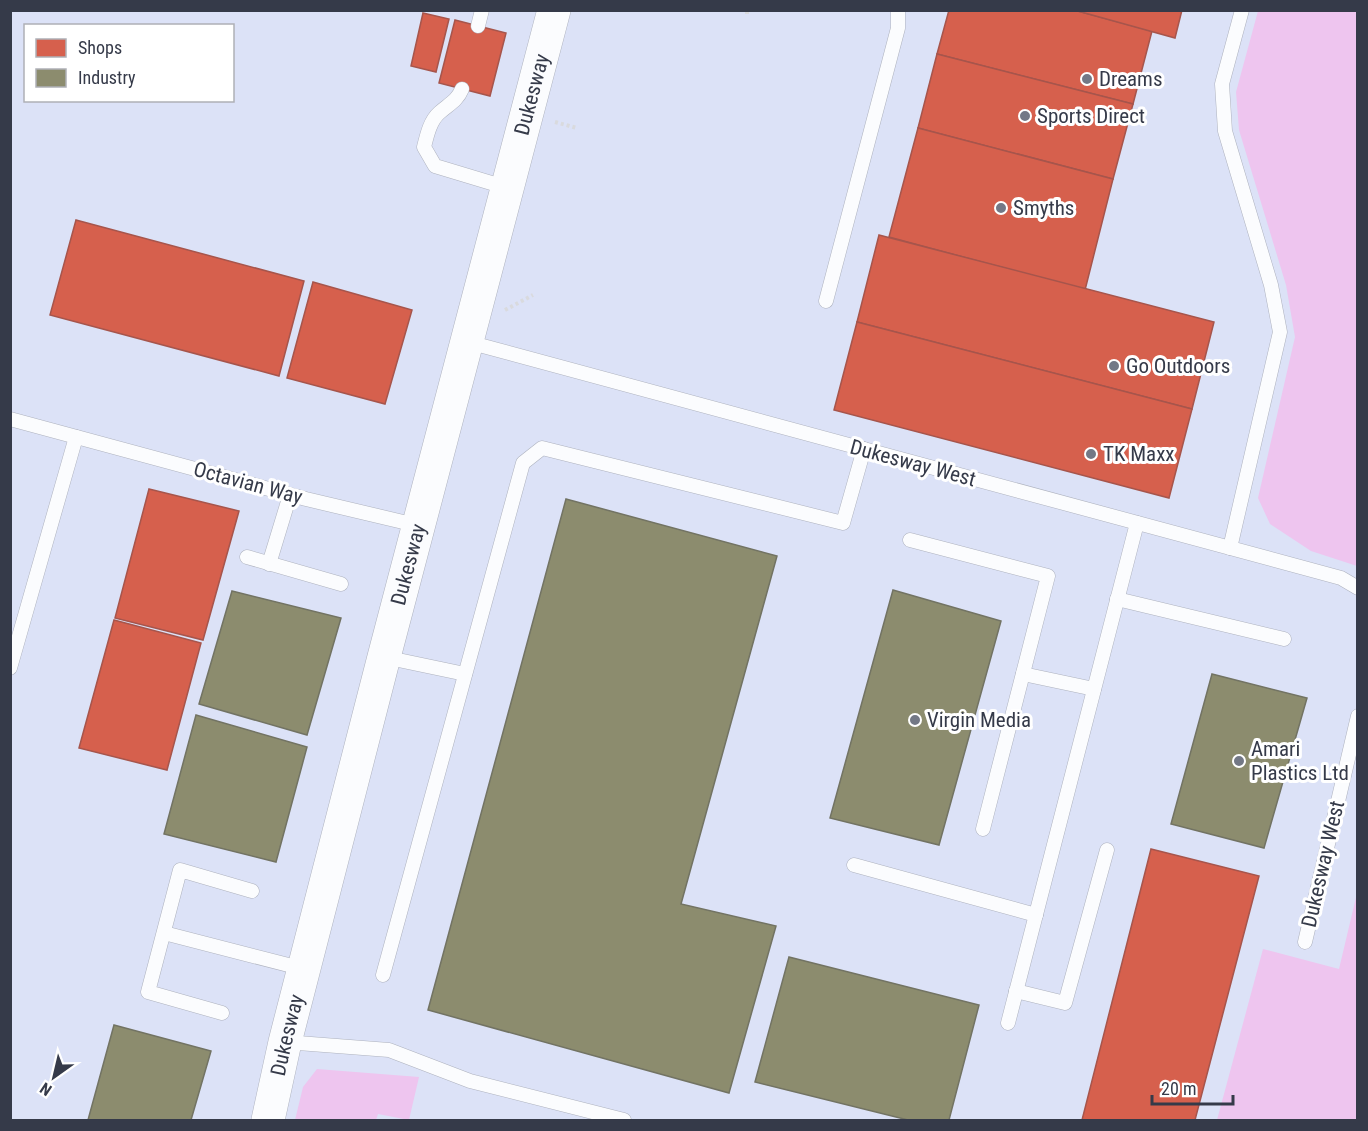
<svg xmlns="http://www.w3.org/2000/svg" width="1368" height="1131" font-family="'Roboto Condensed',sans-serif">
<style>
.built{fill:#dce2f7;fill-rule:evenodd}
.green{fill:#eec5ef}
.shops{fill:#d6604d;stroke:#a6554c;stroke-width:1.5}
.industry{fill:#8c8c6e;stroke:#727363;stroke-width:1.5}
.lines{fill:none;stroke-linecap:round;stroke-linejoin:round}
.service-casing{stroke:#aeb2be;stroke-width:15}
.tertiary-casing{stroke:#aeb2be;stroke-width:34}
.path{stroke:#d9dade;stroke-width:4;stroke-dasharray:3 3;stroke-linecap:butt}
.service{stroke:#fbfcfe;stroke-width:14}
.tertiary{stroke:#fbfcfe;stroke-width:33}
.poi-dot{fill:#737886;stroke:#fff;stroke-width:2}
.labels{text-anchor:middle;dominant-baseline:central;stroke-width:6;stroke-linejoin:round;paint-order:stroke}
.poi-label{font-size:21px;fill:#353a49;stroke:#fff;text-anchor:start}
.street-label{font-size:21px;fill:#353a49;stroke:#fff}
</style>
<rect width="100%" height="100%" fill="#e7eaf7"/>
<!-- built -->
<path class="built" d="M 10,11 L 1357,11 L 1357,1120 L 11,1120 ZM 26,26 L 232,26 L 232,100 L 26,100 Z"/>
<!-- green -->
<g class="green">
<path d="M 1258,11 L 1357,11 L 1357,566 L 1311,551 L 1270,524 L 1258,498 L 1295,337 L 1286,285 L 1239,130 L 1236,92 Z"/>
<path d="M 1357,893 L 1357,1120 L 1217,1120 L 1263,949 L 1339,969 Z"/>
<path d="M 317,1069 L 419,1077 L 409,1120 L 378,1114 L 376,1120 L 295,1120 L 303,1087 Z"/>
</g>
<!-- shops -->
<g class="shops">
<path d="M 949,10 L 1074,10 L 1152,31 L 1133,104 L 937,54 Z"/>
<path d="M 1074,10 L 1182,10 L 1175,38 Z"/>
<path d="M 423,13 L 449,19 L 436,72 L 411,66 Z"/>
<path d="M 455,20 L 506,33 L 490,96 L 439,83 Z"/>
<path d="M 937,54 L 1133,104 L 1113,179 L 918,128 Z"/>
<path d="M 918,128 L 1113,179 L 1085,290 L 889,237 Z"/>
<path d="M 76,220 L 304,281 L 279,376 L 50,315 Z"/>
<path d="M 879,235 L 1214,322 L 1192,409 L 857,322 Z"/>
<path d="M 313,282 L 412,310 L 385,404 L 287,378 Z"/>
<path d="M 857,322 L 1192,409 L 1169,498 L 834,410 Z"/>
<path d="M 149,489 L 239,511 L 203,640 L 115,618 Z"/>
<path d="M 114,620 L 201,643 L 167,770 L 79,748 Z"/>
<path d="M 1151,849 L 1259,876 L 1195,1120 L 1082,1120 Z"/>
</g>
<!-- industry -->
<g class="industry">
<path d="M 566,499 L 777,556 L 681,904 L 776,926 L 729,1093 L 428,1010 Z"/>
<path d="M 893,590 L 1001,621 L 939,845 L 830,818 Z"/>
<path d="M 232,591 L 341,618 L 307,735 L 199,704 Z"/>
<path d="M 1212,674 L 1307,698 L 1264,848 L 1171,824 Z"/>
<path d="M 196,715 L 307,747 L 276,862 L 164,834 Z"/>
<path d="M 789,957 L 979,1005 L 949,1120 L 908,1120 L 755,1082 Z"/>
<path d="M 114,1025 L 211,1051 L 191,1120 L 88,1120 Z"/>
</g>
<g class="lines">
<!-- service casing -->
<g class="service-casing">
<g id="service">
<path d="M 478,26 L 482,10"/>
<path d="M 462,89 C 457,101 449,104 439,113 C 430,121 427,135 424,147 L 435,166 L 508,188"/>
<path d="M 826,301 L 898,28 L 898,10"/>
<path d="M 468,342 L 1341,578 L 1358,588"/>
<path d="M 10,419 L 306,499 L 420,526"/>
<path d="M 910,540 L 1048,576 L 983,829"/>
<path d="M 1230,548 L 1280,332 L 1271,285 L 1225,131 L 1222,84 L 1242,10"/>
<path d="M 247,557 L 341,584"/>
<path d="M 269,564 L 290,495"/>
<path d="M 1117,599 L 1284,639"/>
<path d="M 384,657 L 465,674"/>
<path d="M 10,668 L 76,437"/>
<path d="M 1023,674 L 1094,689"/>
<path d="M 854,865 L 1036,915"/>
<path d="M 164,933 L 304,969"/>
<path d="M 1305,942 L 1358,716"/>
<path d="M 383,975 L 523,463 L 542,448 L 843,523 L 864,449"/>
<path d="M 1016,991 L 1065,1003 L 1107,850"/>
<path d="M 222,1013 L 148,992 L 180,870 L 252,891"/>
<path d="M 1008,1023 L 1137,523"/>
<path d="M 285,1042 L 389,1050 L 470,1081 L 624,1120"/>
</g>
</g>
<!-- tertiary casing -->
<g class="tertiary-casing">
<g id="tertiary">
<path id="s1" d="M 268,1120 L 285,1042 L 384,657 L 554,10"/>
</g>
</g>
<!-- path -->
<g class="path">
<path d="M 747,14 L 747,10"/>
<path d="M 555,122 L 577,128"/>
<path d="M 505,310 L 533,295"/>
</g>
<!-- service -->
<use href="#service" class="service"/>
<!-- tertiary -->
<use href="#tertiary" class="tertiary"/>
</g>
<!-- markers -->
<g class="poi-dot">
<circle cx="1087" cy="79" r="6"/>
<circle cx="1025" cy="116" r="6"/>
<circle cx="1001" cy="208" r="6"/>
<circle cx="1114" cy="366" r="6"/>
<circle cx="1091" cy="454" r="6"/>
<circle cx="915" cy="720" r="6"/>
<circle cx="1239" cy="761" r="6"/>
</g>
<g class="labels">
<!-- poi labels -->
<g class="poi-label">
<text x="1099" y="79">Dreams</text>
<text x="1037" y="116">Sports Direct</text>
<text x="1013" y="208">Smyths</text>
<text x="1126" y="366">Go Outdoors</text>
<text x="1103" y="454">TK Maxx</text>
<text x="927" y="720">Virgin Media</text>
<text x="1251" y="749">Amari<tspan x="1251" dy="24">Plastics Ltd</tspan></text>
</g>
<!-- street labels -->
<g class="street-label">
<text stroke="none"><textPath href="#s1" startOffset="1059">Dukesway</textPath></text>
<text transform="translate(913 463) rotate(15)">Dukesway West</text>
<text transform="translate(248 483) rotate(15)">Octavian Way</text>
<text stroke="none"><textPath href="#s1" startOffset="573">Dukesway</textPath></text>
<text transform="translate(1323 864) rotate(-77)">Dukesway West</text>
<text stroke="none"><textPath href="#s1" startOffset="87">Dukesway</textPath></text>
</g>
</g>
<!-- border -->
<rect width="1368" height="1131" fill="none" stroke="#353a49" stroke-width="24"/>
<!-- legend -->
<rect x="24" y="24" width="210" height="78" fill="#ffffff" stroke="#aeb0b6" stroke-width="1.5"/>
<rect x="36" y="39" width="30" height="18" fill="#d6604d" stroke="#aeb0b6" stroke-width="1.5"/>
<text x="78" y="54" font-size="18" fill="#353a49">Shops</text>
<rect x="36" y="69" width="30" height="18" fill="#8c8c6e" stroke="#aeb0b6" stroke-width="1.5"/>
<text x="78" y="84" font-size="18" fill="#353a49">Industry</text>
<!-- north arrow -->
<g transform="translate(54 1077) rotate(214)" stroke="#ffffff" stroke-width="4.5" paint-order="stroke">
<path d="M0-4.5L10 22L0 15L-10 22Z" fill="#353a49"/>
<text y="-9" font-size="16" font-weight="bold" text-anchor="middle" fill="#353a49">N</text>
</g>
<!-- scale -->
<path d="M1152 1095v9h81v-9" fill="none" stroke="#353a49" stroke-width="3"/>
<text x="1161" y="1095" font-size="18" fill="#353a49" stroke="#ffffff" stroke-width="4.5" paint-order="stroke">20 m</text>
</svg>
